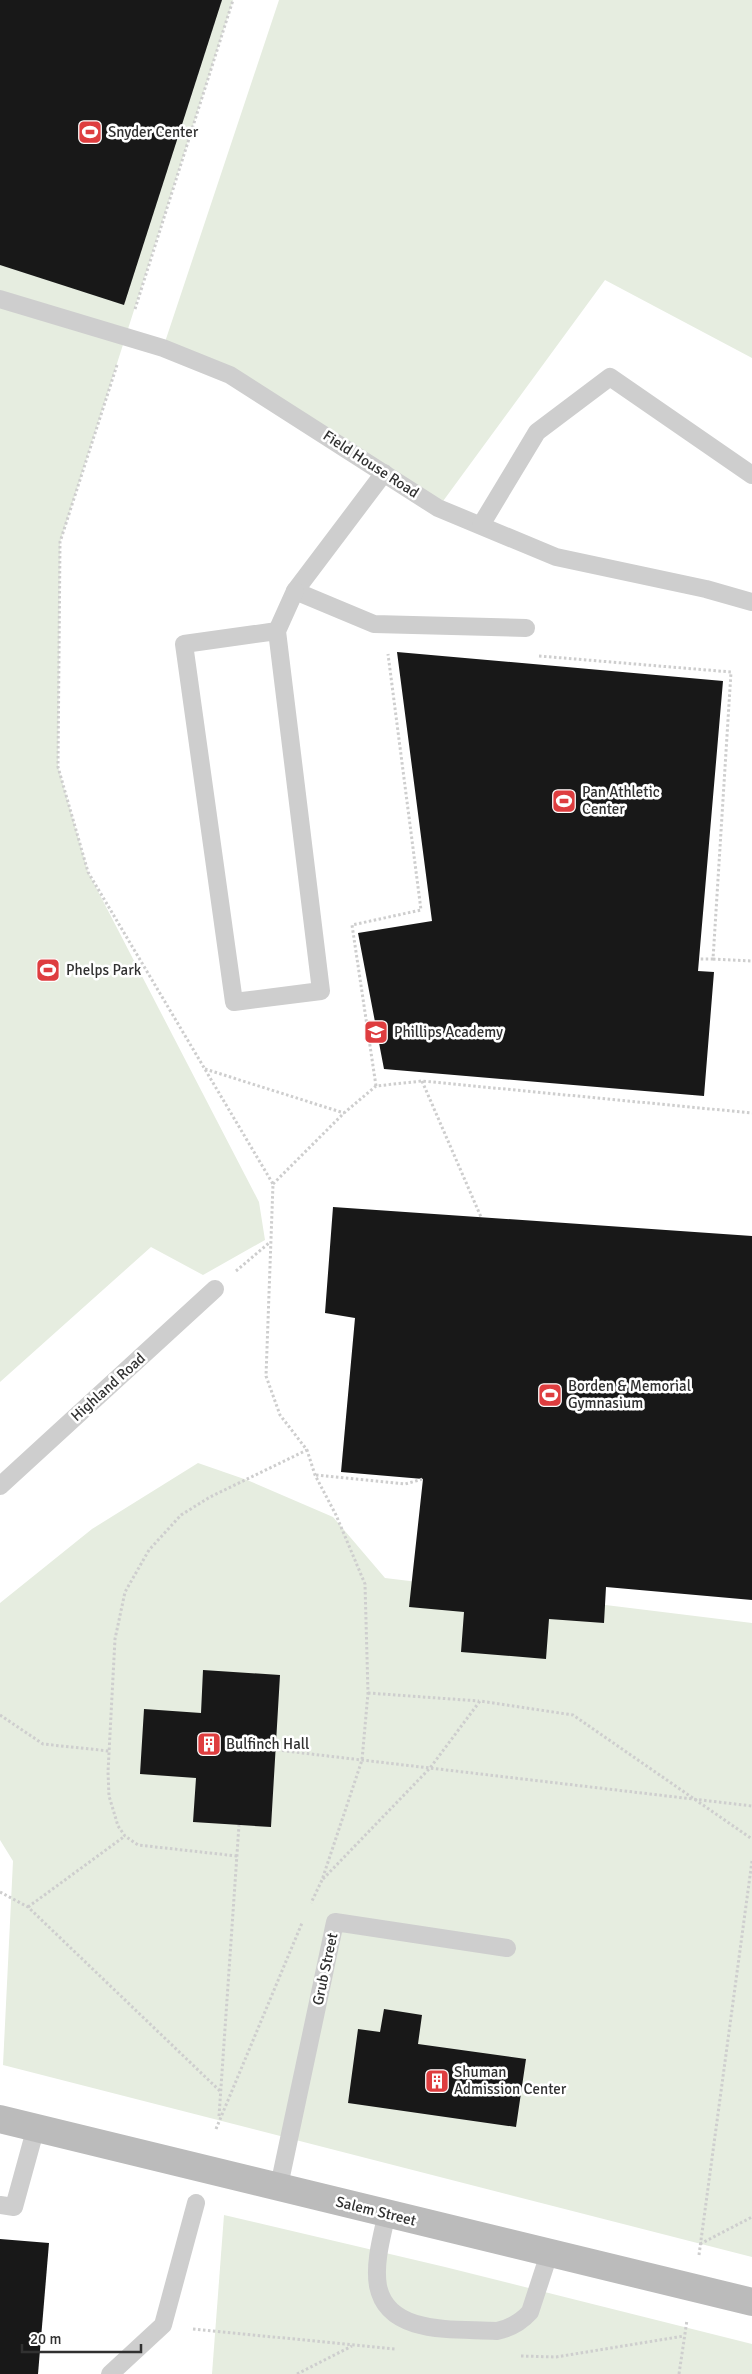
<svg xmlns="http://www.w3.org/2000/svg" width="752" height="2374" font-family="Signika,sans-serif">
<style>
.green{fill:#e6ede0}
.building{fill:#181818}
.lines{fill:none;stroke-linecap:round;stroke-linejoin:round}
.path{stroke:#cecece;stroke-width:3;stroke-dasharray:2.5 2.5;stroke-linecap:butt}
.lane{stroke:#cecece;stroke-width:18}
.secondary{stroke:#bbb;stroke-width:28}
.labels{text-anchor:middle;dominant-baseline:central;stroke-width:5;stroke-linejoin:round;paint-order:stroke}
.poi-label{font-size:15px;fill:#313131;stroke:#fff;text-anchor:start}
.street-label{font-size:15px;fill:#313131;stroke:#fff}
</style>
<rect width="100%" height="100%" fill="#fff"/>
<!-- green -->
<g class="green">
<path d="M 0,0 L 233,0 L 60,542 L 58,767 L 88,872 L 259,1202 L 265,1240 L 203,1275 L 151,1247 L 0,1382 Z"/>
<path d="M 279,0 L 752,0 L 752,358 L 605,280 L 438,508 L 332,439 L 163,348 Z"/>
<path d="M 198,1463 L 247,1480 L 333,1517 L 385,1578 L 752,1623 L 752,2257 L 3,2065 L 13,1861 L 0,1840 L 0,1603 L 92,1529 Z"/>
<path d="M 224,2215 L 445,2267 L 752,2344 L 752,2374 L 212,2374 Z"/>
</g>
<!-- building -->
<g class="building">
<path d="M 0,0 L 222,0 L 124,305 L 0,265 Z"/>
<path d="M 397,652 L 723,681 L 698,971 L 714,972 L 704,1096 L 384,1069 L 358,933 L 432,921 Z"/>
<path d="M 333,1207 L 752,1236 L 752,1600 L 606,1587 L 604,1623 L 549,1619 L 546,1659 L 461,1652 L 464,1612 L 409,1607 L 423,1479 L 341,1472 L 355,1318 L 325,1313 Z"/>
<path d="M 203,1670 L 280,1675 L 271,1827 L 193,1822 L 196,1778 L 140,1774 L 144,1709 L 201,1713 Z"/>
<path d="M 384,2009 L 422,2015 L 418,2044 L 526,2059 L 516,2127 L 348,2103 L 358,2029 L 380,2032 Z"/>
<path d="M 0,2239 L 49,2243 L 38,2374 L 0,2374 Z"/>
</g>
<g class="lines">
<!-- path -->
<g class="path">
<path d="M 135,309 L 233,0"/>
<path d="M 117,365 L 60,542 L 58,767 L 88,872 L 273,1184 L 266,1376 L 280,1415 L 307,1450 L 315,1475 L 336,1515 L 365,1584 L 368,1693 L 362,1760 L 322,1880 L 311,1903"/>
<path d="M 539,656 L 731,672 L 713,959 L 699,959"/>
<path d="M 713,959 L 752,961"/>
<path d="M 205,1069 L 344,1113"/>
<path d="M 422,1081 L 481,1217"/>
<path d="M 376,1086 L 352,925 L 421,910 L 388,654"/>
<path d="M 273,1184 L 344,1113 L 376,1086 L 422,1081 L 752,1113"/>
<path d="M 236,1271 L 269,1243"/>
<path d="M 316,1475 L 405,1484 L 423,1479"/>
<path d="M 368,1693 L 479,1701"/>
<path d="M 0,1715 L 43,1744 L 109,1751"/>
<path d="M 277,1750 L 752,1806"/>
<path d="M 237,1856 L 138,1845 L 125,1836 L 118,1826 L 109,1796 L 108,1772 L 115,1639 L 125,1592 L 149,1550 L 181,1515 L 210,1497 L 307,1450"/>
<path d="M 323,1879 L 430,1768 L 480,1701 L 573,1715 L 752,1839"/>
<path d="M 0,1892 L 28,1907 L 220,2091"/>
<path d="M 28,1907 L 125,1836"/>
<path d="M 219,2116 L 239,1825"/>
<path d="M 216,2129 L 302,1923"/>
<path d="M 700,2244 L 752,2217"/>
<path d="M 699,2255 L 752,1861"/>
<path d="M 193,2329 L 395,2349"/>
<path d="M 521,2356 L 556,2357 L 684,2336"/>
<path d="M 297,2374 L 352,2346"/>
<path d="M 679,2374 L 687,2320"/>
</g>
<!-- lane -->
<g class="lane">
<path d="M 0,299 L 163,348 L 230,375 L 438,508 L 556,557 L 706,589 L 752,602"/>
<path d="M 384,473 L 295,591 L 374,624 L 526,628"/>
<path d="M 481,525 L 537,432 L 610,377 L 752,475"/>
<path d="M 277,631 L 184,644 L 234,1002 L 321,991 L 277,631 L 295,591"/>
<path d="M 0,1486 L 215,1289"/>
<path d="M 279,2186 L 335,1922 L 507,1948"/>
<path d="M 0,2205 L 14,2207 L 36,2127"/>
<path d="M 387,2213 C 382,2236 374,2263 378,2286 C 388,2337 458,2328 497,2331 C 511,2328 521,2322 530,2312 L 549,2254"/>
<path d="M 110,2374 L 163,2325 L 196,2203"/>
</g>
<!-- secondary -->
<path class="secondary" d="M 0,2119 L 752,2302"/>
</g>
<!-- icons -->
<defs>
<g id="stadium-square" transform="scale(1.25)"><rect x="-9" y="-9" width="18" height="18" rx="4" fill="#de3d3f" stroke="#fff"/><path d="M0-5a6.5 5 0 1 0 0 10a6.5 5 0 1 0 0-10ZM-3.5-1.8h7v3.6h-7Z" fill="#fff"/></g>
<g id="school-square" transform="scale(1.25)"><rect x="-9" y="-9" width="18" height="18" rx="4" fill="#de3d3f" stroke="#fff"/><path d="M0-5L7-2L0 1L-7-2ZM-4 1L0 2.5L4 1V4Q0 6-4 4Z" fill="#fff"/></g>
<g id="building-square" transform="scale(1.25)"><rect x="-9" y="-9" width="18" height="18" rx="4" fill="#de3d3f" stroke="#fff"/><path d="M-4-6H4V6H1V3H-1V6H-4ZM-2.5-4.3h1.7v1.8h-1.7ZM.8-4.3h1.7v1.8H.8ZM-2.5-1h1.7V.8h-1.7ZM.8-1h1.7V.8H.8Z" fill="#fff"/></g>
</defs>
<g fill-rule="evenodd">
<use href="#stadium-square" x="90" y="132"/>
<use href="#stadium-square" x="564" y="801"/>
<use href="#stadium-square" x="48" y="970"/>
<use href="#school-square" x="376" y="1032"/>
<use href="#stadium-square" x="550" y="1395"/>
<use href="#building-square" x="209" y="1744"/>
<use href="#building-square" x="437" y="2081"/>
</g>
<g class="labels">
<!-- poi labels -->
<g class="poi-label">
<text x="108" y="132">Snyder Center</text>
<text x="582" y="792">Pan Athletic<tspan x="582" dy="17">Center</tspan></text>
<text x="66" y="970">Phelps Park</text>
<text x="394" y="1032">Phillips Academy</text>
<text x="568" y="1386">Borden &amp; Memorial<tspan x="568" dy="17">Gymnasium</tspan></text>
<text x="226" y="1744">Bulfinch Hall</text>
<text x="454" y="2072">Shuman<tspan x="454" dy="17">Admission Center</tspan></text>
</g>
<!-- street labels -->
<g class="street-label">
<text transform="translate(371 464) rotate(33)">Field House Road</text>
<text transform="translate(108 1387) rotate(-42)">Highland Road</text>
<text transform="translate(325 1969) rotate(-78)">Grub Street</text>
<text transform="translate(376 2211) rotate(14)">Salem Street</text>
</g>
</g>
<!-- scale -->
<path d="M22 2344v8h119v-8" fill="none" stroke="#313131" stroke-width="2.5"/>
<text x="30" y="2344" font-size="15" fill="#313131" stroke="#ffffff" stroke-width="4" paint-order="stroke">20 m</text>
</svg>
